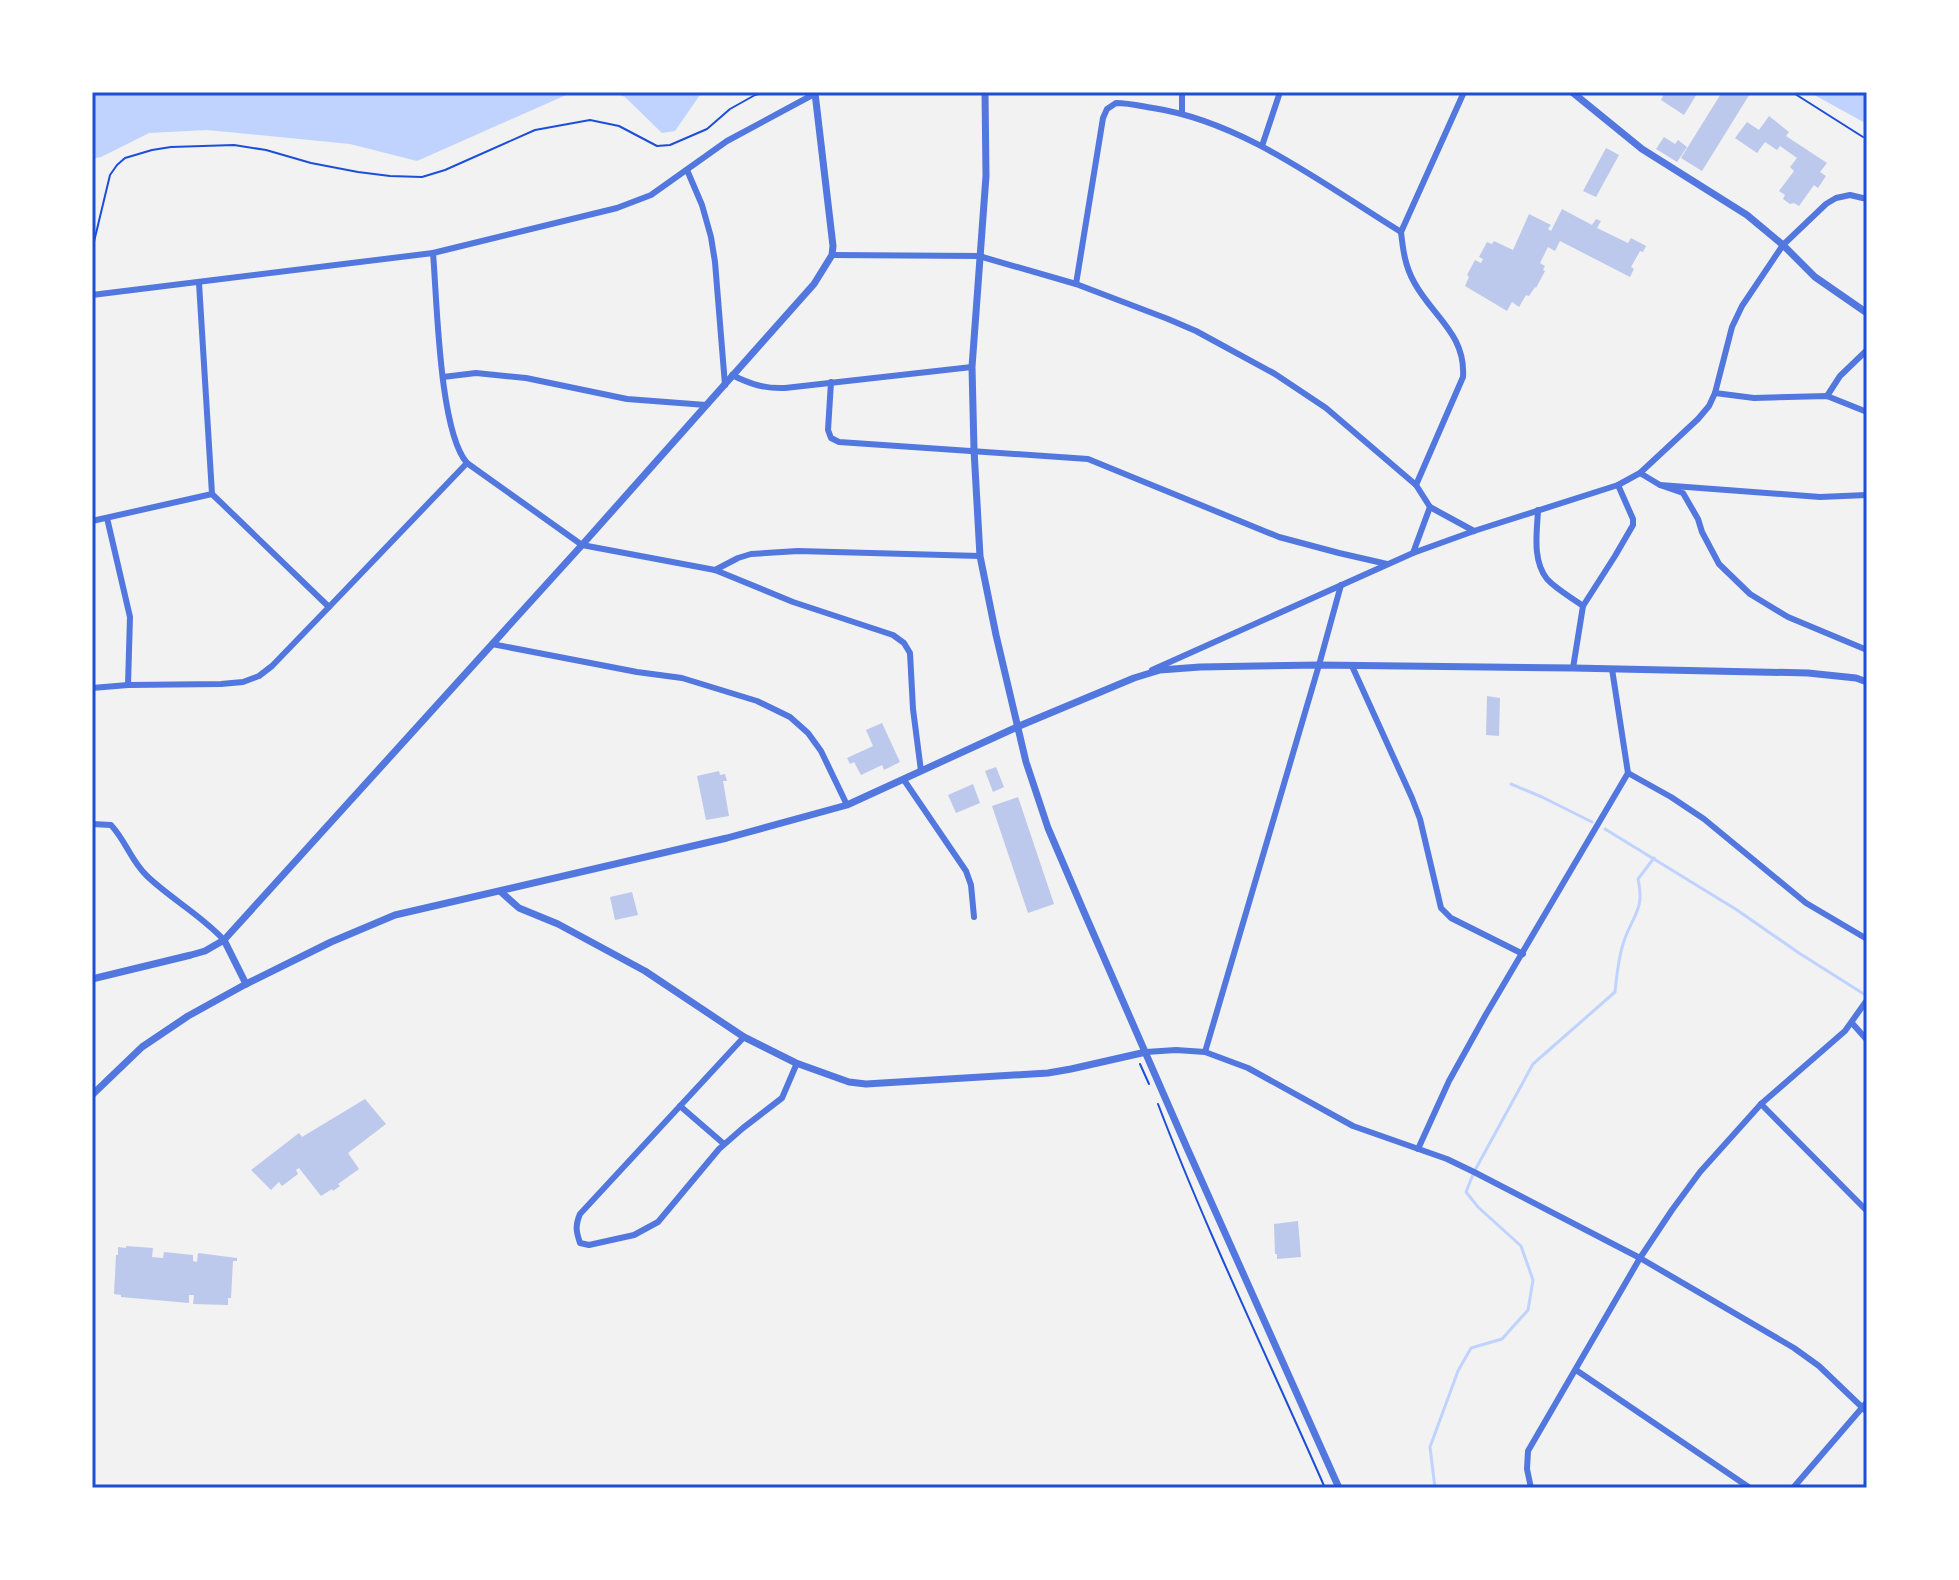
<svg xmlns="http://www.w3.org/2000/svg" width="1959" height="1580" font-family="Spectral,serif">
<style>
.water{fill:#bfd3fe}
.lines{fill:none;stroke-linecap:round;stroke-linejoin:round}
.stream{stroke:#bfd3fe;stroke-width:3}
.building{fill:#bdc9ec}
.path{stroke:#1d4ed8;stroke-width:2}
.minor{stroke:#5277de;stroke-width:6}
.tertiary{stroke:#5277de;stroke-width:7}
.neatline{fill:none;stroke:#1d4ed8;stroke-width:3}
</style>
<rect width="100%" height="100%" fill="#f2f2f2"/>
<!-- water -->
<g class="water">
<path d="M 92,92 L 573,92 L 417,161 L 350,144 L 207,130 L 149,133 L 101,157 L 92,159 Z"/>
<path d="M 612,92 L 702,92 L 675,131 L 662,133 L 625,97 Z"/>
<path d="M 1809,92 L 1867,92 L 1867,124 Z"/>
</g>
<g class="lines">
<!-- stream -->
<g class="stream">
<path d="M 1511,784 L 1542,797 L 1592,822"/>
<path d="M 1605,829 L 1737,910 L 1799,953 L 1867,996"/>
<path d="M 1435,1488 L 1430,1447 L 1458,1371 L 1471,1348 L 1502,1339 L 1528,1310 L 1533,1280 L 1521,1246 L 1478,1207 L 1466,1192 L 1474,1172 L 1533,1064 L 1615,992 C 1617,974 1618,958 1624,941 C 1633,915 1645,909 1638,879 L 1654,858"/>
</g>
</g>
<!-- building -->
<g class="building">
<path d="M 1665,92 L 1698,92 L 1684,115 L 1661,100 Z"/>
<path d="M 1722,92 L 1751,92 L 1702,171 L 1681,158 Z"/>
<path d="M 1769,116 L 1789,132 L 1786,136 L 1827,163 L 1820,172 L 1826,176 L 1818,188 L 1814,185 L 1799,206 L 1794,203 L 1790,204 L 1783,199 L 1785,195 L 1779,191 L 1794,171 L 1790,167 L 1797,158 L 1780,146 L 1777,150 L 1765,142 L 1757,153 L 1735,138 L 1747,122 L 1759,130 Z"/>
<path d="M 1664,137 L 1675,144 L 1678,140 L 1687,147 L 1677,162 L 1656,149 Z"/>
<path d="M 1606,148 L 1619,155 L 1596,197 L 1583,191 Z"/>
<path d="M 1562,209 L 1592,225 L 1596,219 L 1601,221 L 1597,228 L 1628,243 L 1631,238 L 1646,246 L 1643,252 L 1640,251 L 1631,267 L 1634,269 L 1630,277 L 1560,241 L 1555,251 L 1548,247 L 1540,263 L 1545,266 L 1543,270 L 1545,271 L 1536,288 L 1535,287 L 1529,296 L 1526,295 L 1519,307 L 1512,302 L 1507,311 L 1465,286 L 1469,277 L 1467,275 L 1475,260 L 1481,263 L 1483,259 L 1479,257 L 1487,242 L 1492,244 L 1494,241 L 1513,250 L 1529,214 L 1551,225 L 1548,229 L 1551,231 Z"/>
<path d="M 1487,696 L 1500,698 L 1499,736 L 1486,735 Z"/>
<path d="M 882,723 L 900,762 L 884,770 L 882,765 L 861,775 L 854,762 L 850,764 L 847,758 L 873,746 L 866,730 Z"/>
<path d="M 996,767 L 1004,787 L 993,792 L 985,771 Z"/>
<path d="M 719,771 L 720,775 L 725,774 L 727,781 L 723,781 L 729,816 L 706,820 L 697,776 Z"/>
<path d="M 973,784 L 980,803 L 956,813 L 948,795 Z"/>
<path d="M 1018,797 L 1054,904 L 1028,913 L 992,806 Z"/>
<path d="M 632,892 L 638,915 L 615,920 L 610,897 Z"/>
<path d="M 365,1099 L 386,1124 L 348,1153 L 359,1169 L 338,1184 L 340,1186 L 333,1191 L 332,1189 L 321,1196 L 299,1168 L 296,1170 L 298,1174 L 282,1186 L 279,1182 L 271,1190 L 251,1170 L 299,1133 L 302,1137 Z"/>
<path d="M 1298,1221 L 1301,1257 L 1277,1259 L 1277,1254 L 1275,1254 L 1274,1224 Z"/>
<path d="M 126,1246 L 153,1248 L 152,1257 L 163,1258 L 164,1252 L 193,1255 L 193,1261 L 197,1262 L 198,1253 L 237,1258 L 237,1261 L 233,1261 L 231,1298 L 228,1298 L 228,1305 L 193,1304 L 194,1295 L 189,1295 L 189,1303 L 121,1297 L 121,1295 L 114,1294 L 116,1255 L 118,1255 L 118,1247 L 126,1248 Z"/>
</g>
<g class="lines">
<!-- path -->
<g class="path">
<path d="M 1792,92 L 1863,137"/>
<path d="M 92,250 L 110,175 L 117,165 L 125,158 L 152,150 L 171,147 L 234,145 L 266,150 L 311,163 L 358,172 L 390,176 L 422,177 L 445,170 L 535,130 L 590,120 L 619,126 L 657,146 L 670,145 L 707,129 L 730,109 L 755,95 L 767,92 L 799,92"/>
<path d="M 1140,1064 L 1149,1084"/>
<path d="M 1158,1104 C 1208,1235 1269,1360 1325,1488"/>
</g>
<!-- minor -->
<g class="minor">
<path d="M 1182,114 L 1182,92"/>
<path d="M 1262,146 L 1280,92"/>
<path d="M 687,170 L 702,205 L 711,237 L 715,262 L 725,385"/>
<path d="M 1401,232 C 1403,250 1405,266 1414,282 C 1432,316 1466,334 1463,377 L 1416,485"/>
<path d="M 1401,232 L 1464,92"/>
<path d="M 433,253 C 437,299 439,431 467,463 L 582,545 L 715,570 L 793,602 L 893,635 L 904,643 L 910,653 L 913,709 L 921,771"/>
<path d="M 832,255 L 979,256 L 1076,284 L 1168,319 L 1196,331 L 1275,374 L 1326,408 L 1416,485 L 1430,507 L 1413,553"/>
<path d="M 1076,284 L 1103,118 L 1107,109 L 1116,103 C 1129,103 1141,106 1153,108 C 1244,122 1324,185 1401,232"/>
<path d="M 92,295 L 433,253 L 617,208 L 651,195 L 727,141 L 818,92"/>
<path d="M 732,375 C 750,384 765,389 785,388 L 972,367"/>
<path d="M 443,377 L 476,373 L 526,378 L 627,399 L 706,405"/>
<path d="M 831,382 L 828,430 L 831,438 L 839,442 L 1088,459 L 1279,537 L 1339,553 L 1387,564"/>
<path d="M 1715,393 L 1754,398 L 1827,396 L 1867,412"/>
<path d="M 1827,396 L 1840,376 L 1867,350"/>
<path d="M 1640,473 L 1660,485 L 1820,497 L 1867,495"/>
<path d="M 1660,485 L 1683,493 L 1698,519 L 1702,532 L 1719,564 L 1750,594 L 1788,617 L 1867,650"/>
<path d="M 212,494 L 329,607"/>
<path d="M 1430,507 L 1474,531"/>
<path d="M 1538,510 C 1537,532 1532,560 1547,579 C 1556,589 1572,598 1583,606"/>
<path d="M 107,518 L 130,617 L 128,685"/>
<path d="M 92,521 L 212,494 L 199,283"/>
<path d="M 715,570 L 738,558 L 751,554 L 798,551 L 980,556"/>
<path d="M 492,644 L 637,672 L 682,678 L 757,701 L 790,717 L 808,733 L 821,751 L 847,805"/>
<path d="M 1352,666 L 1412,798 L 1420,819 L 1441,908 L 1451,918 L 1523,954"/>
<path d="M 1573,668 L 1583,606 L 1615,556 L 1633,525 L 1633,519 L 1618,485"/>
<path d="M 1152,670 L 1413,553 L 1474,531 L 1618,485 L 1640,473 L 1698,419 L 1709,406 L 1715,393 L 1732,327 L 1742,306 L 1783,245 L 1826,204 L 1836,198 L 1850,195 L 1867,199"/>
<path d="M 92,688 L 128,685 L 221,684 L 243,682 L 259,676 L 272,666 L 329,607 L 467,463"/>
<path d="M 1628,773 L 1671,797 L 1704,819 L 1806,903 L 1867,939"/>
<path d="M 904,780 L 966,871 L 971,885 L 974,917"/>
<path d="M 92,824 L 111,825 C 126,841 131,861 147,876 C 171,899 201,915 224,940"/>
<path d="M 1852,1023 L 1867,1040"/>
<path d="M 744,1037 L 580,1214 C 575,1226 576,1231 580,1243 L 589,1245 L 634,1235 L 658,1222 L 719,1149 L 743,1128 L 782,1098 L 797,1063"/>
<path d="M 1146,1052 L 1176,1050 L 1205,1052 L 1248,1068 L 1353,1126 L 1447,1159 L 1474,1172 L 1640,1258 L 1794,1348 L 1819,1366 L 1867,1412"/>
<path d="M 1205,1052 L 1319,665 L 1341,585"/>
<path d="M 1761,1104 L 1867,1211"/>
<path d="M 680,1106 L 724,1144"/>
<path d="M 1418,1149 L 1449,1081 L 1485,1016 L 1628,773 L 1612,669"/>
<path d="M 1576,1370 L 1750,1488"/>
<path d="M 1531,1488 L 1527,1469 L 1528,1451 L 1640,1258 L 1672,1210 L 1700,1172 L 1761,1104 L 1845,1031 L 1867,1000"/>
<path d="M 1793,1488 L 1867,1402"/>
</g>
<!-- tertiary -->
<g class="tertiary">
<path d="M 985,92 L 986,176 L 972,367 L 974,450 L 980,556 L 996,635 L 1026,762 L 1048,828 L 1084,912 L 1187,1148 L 1339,1488"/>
<path d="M 1572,92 L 1642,149 L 1747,215 L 1783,245 L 1815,277 L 1867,313"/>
<path d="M 501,892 L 519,908 L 558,924 L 645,971 L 744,1037 L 796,1063 L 849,1082 L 866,1084 L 1048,1073 L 1071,1069 L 1146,1052"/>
<path d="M 224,940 L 246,984"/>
<path d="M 92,979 L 191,955 L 205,951 L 224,940 L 582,545 L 814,284 L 832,255 L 833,246 L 815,93 L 817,92"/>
<path d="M 92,1095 L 142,1047 L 188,1016 L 246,984 L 331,942 L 395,915 L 727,838 L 847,805 L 1017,727 L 1134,678 L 1160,670 L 1200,667 L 1319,665 L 1573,668 L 1808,673 L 1856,678 L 1867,682"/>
</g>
</g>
<!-- border -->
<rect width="1959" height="1580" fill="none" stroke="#ffffff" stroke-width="188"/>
<rect x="94" y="94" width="1771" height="1392" class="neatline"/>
</svg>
